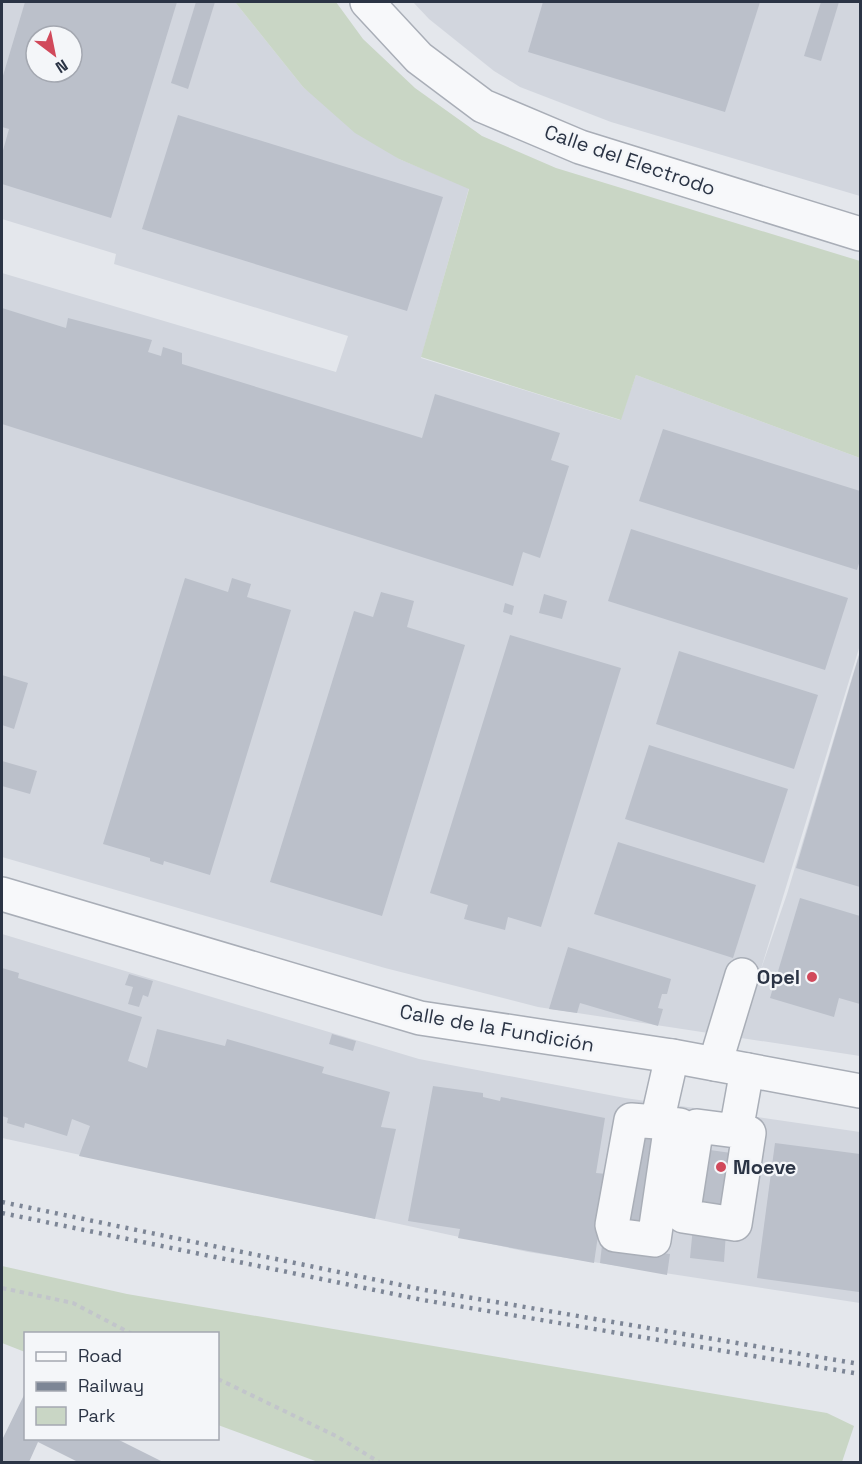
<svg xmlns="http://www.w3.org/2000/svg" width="862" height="1464" font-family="'Space Grotesk',sans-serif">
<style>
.built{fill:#d2d6de;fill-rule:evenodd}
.green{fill:#c9d6c5}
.building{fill:#bbc0ca;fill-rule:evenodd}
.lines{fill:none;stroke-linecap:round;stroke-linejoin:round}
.minor-casing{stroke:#a9aeb7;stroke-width:36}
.path{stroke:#c2c5cb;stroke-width:4;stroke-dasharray:4.5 4.5;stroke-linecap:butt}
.minor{stroke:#f7f8fa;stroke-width:33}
.rail{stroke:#7d8696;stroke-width:4.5;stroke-dasharray:3 6;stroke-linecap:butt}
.poi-dot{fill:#d1495b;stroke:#f4f6f9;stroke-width:2}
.labels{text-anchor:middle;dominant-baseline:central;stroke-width:4.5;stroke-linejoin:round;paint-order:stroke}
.street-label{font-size:20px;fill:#2b3445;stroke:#f4f6f9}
.poi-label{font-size:20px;font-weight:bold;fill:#2b3445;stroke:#f4f6f9;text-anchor:end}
</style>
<rect width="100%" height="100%" fill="#e4e7ec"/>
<!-- built -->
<g class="built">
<path d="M 2,2 L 235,2 L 303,87 L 399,159 L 469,188 L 421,358 L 620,420 L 636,375 L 860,458 L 860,645 L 760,972 L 787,894 L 860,651 L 860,1056 L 538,1007 L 385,968 L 2,857 L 2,273 L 336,372 L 348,336 L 114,264 L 116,254 L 2,219 ZM 36,36 L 72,36 L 72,72 L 36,72 Z"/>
<path d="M 413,2 L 860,2 L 860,196 L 611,122 L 520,87 L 494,71 L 429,19 Z"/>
<path d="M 2,934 L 419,1059 L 625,1098 L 860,1132 L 860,1303 L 528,1252 L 2,1138 Z"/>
</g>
<!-- green -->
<g class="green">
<path d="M 235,2 L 336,2 L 363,39 L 415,88 L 482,136 L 556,168 L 860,261 L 860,458 L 636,375 L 621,420 L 421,357 L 469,189 L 399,159 L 355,133 L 303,87 Z"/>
<path d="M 2,1266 L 127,1294 L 827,1413 L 854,1426 L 842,1462 L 318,1462 L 218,1425 L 218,1334 L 26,1334 L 25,1352 L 2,1343 Z"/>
</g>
<!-- building -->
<g class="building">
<path d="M 25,2 L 177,2 L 111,218 L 2,184 L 2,154 L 9,129 L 2,127 L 2,79 ZM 36,36 L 72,36 L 72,72 L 36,72 Z"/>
<path d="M 196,2 L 215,2 L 188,89 L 171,83 Z"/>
<path d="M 543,2 L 760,2 L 725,112 L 528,52 Z"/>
<path d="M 821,2 L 839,2 L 821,61 L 804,56 Z"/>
<path d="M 178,115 L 443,197 L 407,311 L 142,229 Z"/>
<path d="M 2,308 L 66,328 L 68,318 L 152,340 L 148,352 L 161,356 L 163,347 L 182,353 L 182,364 L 422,438 L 435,394 L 560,433 L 551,460 L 569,466 L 540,558 L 523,552 L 513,586 L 2,424 Z"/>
<path d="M 663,429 L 860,491 L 860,560 L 857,570 L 639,501 Z"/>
<path d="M 631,529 L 848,598 L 825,670 L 608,601 Z"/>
<path d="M 185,578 L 228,592 L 232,578 L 251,584 L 247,597 L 291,610 L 210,875 L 164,861 L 163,865 L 150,861 L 150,858 L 103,844 Z"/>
<path d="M 381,592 L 414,601 L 407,627 L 465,645 L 382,916 L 270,882 L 354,611 L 373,617 Z"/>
<path d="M 544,594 L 567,601 L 562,619 L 539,613 Z"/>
<path d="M 505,603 L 514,606 L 512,615 L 503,612 Z"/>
<path d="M 510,635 L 621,668 L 541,927 L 508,917 L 505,930 L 464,919 L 468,905 L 430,893 Z"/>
<path d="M 679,651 L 818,695 L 794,769 L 656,724 Z"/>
<path d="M 860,652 L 860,887 L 796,868 Z"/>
<path d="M 2,675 L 28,683 L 14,729 L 2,725 Z"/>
<path d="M 649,745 L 788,789 L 764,863 L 625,819 Z"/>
<path d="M 2,761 L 37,771 L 30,794 L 2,786 Z"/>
<path d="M 618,842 L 756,885 L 733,958 L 594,914 Z"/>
<path d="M 800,898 L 860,916 L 860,1004 L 839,998 L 834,1017 L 770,998 Z"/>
<path d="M 568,947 L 671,979 L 667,994 L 662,994 L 658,1008 L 663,1009 L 658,1026 L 580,1003 L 577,1013 L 549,1009 Z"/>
<path d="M 2,968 L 19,973 L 18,978 L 142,1017 L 128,1061 L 147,1068 L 157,1029 L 225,1046 L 227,1039 L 324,1067 L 322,1073 L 390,1092 L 381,1127 L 396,1129 L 375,1219 L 79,1156 L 90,1126 L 72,1119 L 67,1136 L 25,1123 L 24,1128 L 7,1123 L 8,1118 L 2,1116 Z"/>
<path d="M 129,974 L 153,981 L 148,997 L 143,995 L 139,1007 L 128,1004 L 133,987 L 125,985 Z"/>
<path d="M 332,1034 L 356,1041 L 353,1051 L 329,1044 Z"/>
<path d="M 433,1086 L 483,1093 L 483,1097 L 500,1101 L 501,1097 L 605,1118 L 596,1173 L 607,1174 L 594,1263 L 458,1238 L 460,1229 L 408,1221 Z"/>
<path d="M 635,1133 L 657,1136 L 645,1231 L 623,1229 Z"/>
<path d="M 775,1143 L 860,1154 L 859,1292 L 757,1278 Z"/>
<path d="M 703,1149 L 738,1154 L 728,1220 L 696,1215 Z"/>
<path d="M 693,1227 L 726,1232 L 724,1262 L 690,1258 Z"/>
<path d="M 602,1245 L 670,1254 L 667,1275 L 600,1263 Z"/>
<path d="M 26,1391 L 26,1438 L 115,1438 L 163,1462 L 78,1462 L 38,1442 L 29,1462 L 2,1462 L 2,1440 Z"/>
</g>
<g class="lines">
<!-- minor casing -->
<g class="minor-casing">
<g id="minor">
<path d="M 367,2 L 419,58 L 483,106 L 580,147 L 860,234"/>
<path d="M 2,894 L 420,1018 L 672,1056 L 860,1091"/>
<path d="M 672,1056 L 657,1122 L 680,1125"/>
<path d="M 715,1064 L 742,975"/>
<path d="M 657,1122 L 631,1120 L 612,1225 L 615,1235 L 654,1240 L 671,1124"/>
<path d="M 736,1131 L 697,1126 L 683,1216 L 735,1224 L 749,1133 L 736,1131 L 747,1070"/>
</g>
</g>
<!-- path -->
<g class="path">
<path d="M 2,1288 L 73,1303 L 132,1334"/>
<path d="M 218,1379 L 336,1436 L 379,1462"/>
</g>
<!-- minor -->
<use href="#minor" class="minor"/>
<!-- rail -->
<g class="rail">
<path d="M 2,1202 L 425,1290 L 860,1364"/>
<path d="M 2,1213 L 423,1300 L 860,1374"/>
</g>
</g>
<!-- markers -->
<g class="poi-dot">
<circle cx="812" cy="977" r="6"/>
<circle cx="721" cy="1167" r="6"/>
</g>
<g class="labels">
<!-- street labels -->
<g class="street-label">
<text transform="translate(630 160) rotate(19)">Calle del Electrodo</text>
<text transform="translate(497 1028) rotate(10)">Calle de la Fundición</text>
</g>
<!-- poi labels -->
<g class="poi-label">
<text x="800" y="977">Opel</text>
<text x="733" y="1167" text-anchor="start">Moeve</text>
</g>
</g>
<!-- border -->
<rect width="862" height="1464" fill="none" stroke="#2b3445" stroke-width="6"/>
<!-- legend -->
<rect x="24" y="1332" width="195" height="108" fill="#f4f6f9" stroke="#a4a8b1" stroke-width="1.5"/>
<rect x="36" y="1352" width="30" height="9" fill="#f7f8fa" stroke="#a4a8b1" stroke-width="1.5"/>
<text x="78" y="1362" font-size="18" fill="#2b3445">Road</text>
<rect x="36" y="1382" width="30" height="9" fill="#7d8696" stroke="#a4a8b1" stroke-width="1.5"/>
<text x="78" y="1392" font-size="18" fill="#2b3445">Railway</text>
<rect x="36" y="1407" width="30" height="18" fill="#c9d6c5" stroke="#a4a8b1" stroke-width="1.5"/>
<text x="78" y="1422" font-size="18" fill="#2b3445">Park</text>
<!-- north arrow -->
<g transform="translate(54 54) rotate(148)"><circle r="28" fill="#f4f6f9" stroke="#a4a8b1" stroke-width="1.5"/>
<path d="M0-4.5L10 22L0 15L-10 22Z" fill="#d1495b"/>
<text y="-9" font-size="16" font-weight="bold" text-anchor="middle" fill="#2b3445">N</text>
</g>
</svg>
